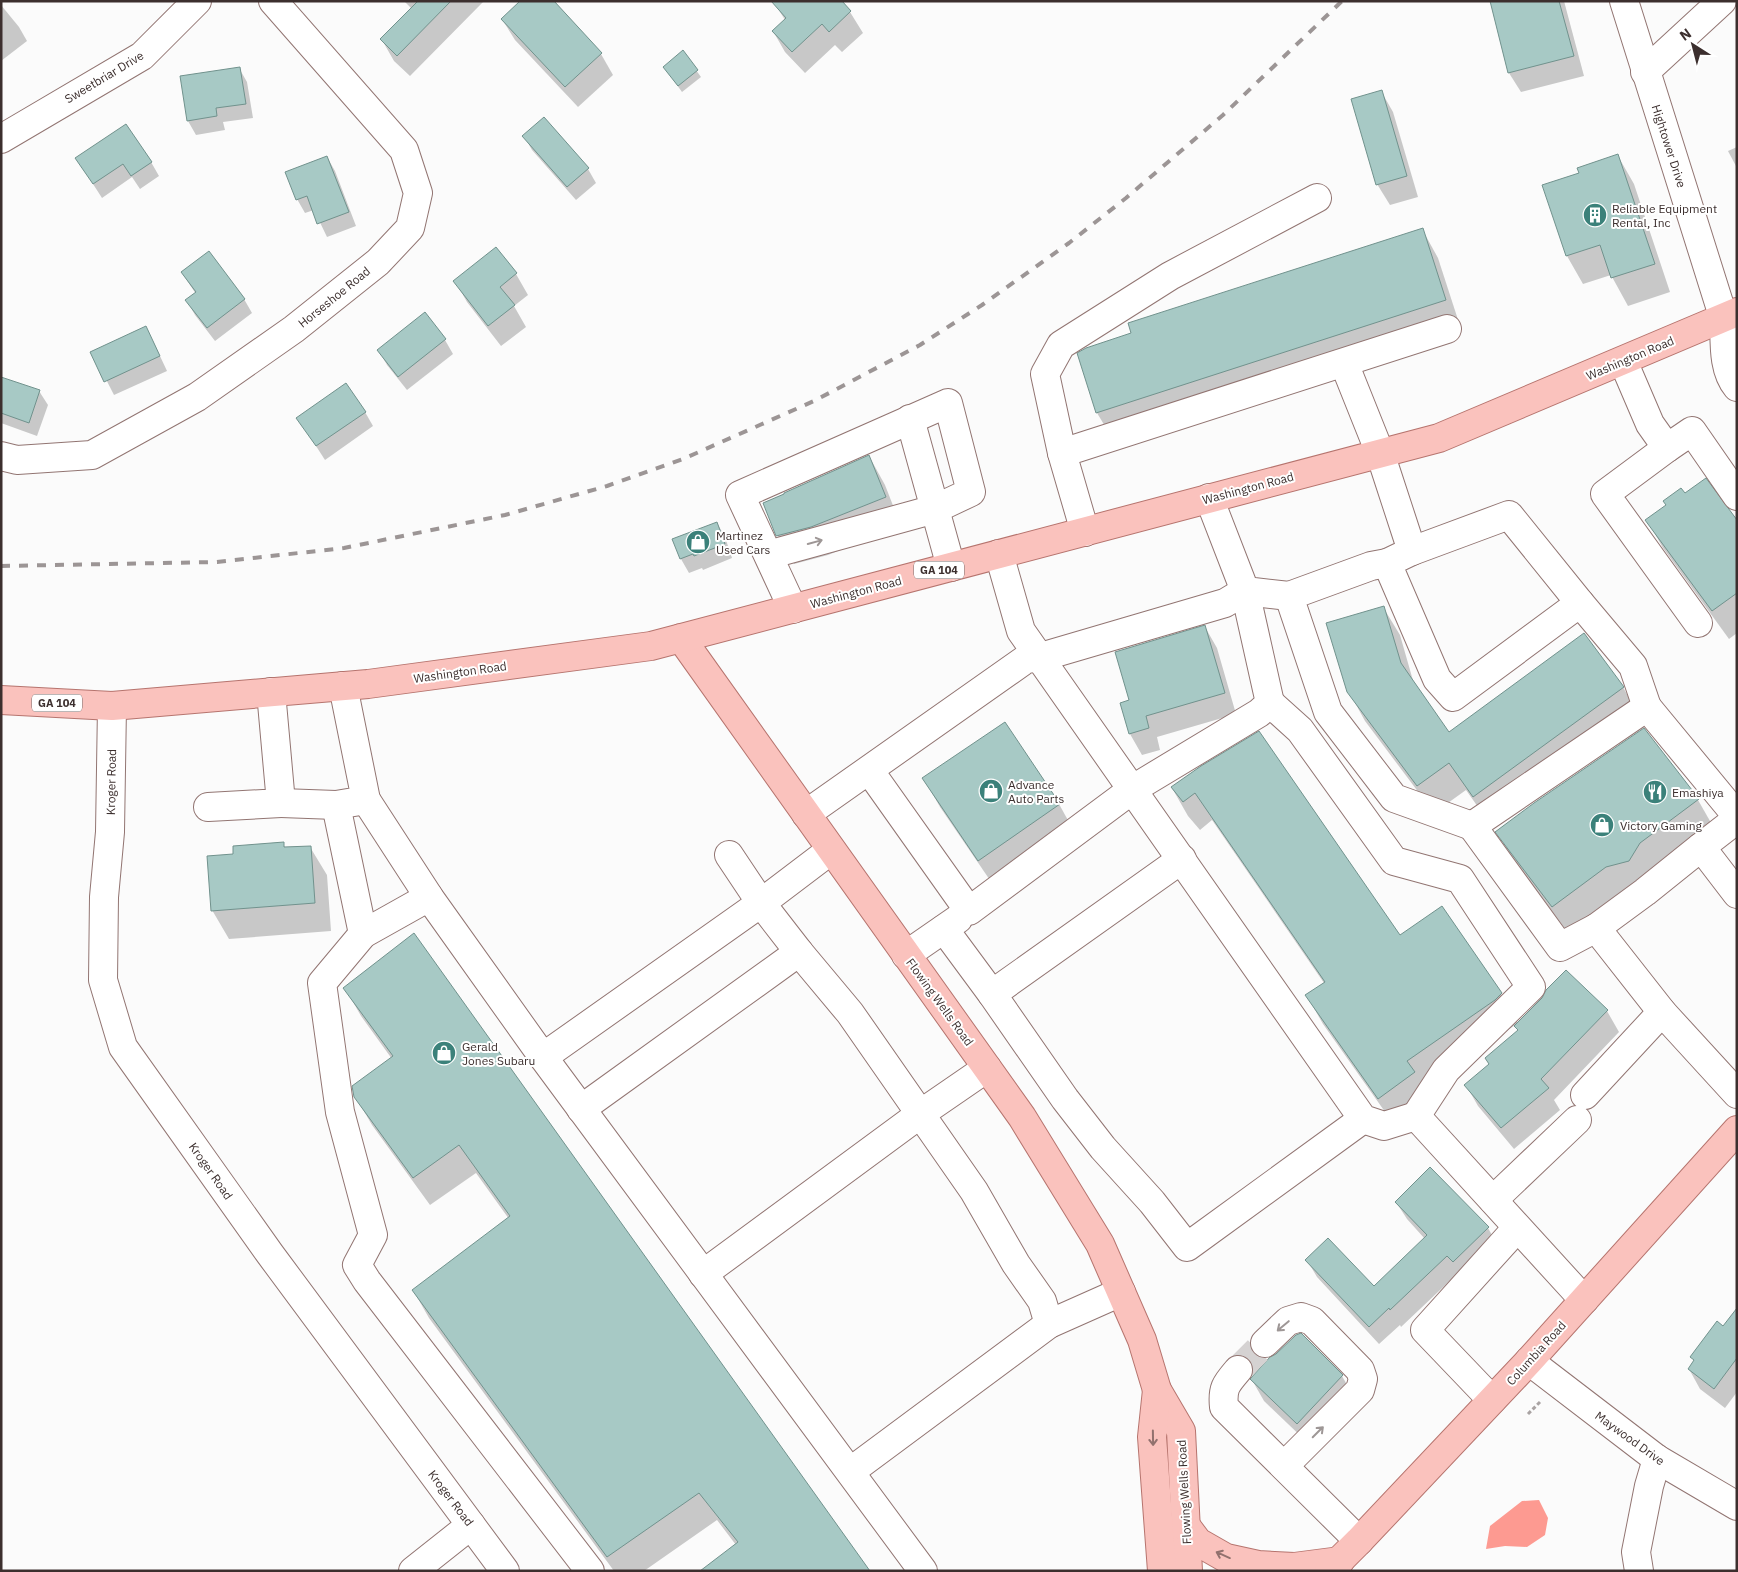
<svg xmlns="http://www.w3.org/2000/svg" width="1738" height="1572" font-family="'IBM Plex Sans',sans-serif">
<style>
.water{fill:#fd9a91}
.shadow{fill:#0003}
.building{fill:#a7c9c5;stroke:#71928d}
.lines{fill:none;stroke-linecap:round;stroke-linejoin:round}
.minor-tunnel{stroke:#d5d2d2;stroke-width:28;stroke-dasharray:28 14;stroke-linecap:butt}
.minor-casing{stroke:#927572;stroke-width:30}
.major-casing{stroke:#b6746e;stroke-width:30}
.path{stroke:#a9a3a3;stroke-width:3;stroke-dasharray:4 2.5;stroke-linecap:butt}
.minor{stroke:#fff;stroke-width:28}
.major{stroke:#fac2bd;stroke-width:28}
.rail{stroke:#9c9595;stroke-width:4;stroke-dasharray:9 9;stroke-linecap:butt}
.oneway{stroke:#9e9796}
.oneway2{stroke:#92716e}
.labels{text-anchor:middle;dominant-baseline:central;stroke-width:4;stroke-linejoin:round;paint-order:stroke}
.shield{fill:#fff;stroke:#766d6d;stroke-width:1}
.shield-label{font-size:11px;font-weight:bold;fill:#3c2f2e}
.street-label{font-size:12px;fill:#3c2f2e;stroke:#fff}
.poi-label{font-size:12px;fill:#3c2f2e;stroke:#fff;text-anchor:start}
</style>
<rect width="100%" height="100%" fill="#fbfbfb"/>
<!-- water -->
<path class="water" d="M 1539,1500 L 1548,1518 L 1545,1535 L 1527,1547 L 1505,1546 L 1486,1549 L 1490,1526 L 1522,1501 Z"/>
<!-- shadow -->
<g class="shadow">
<path d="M 404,1 L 484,1 L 410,76 L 394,61 L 382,40 L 412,9 Z"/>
<path d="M 841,1 L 850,12 L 863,33 L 842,52 L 835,45 L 805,73 L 785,52 L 773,31 L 785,20 L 777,7 Z"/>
<path d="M 1491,1 L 1564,1 L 1584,76 L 1521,92 L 1509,73 Z"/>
<path d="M 1,5 L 19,27 L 27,41 L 1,61 Z"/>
<path d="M 502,19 L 601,54 L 613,75 L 578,107 L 515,40 Z"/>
<path d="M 683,52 L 701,77 L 682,92 L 664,67 Z"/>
<path d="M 239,68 L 247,82 L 253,118 L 223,122 L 225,130 L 196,135 L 188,121 Z"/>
<path d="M 1381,91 L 1393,112 L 1418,197 L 1390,205 L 1377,184 Z"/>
<path d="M 544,119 L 588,169 L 596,183 L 576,200 L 532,150 L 524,136 Z"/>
<path d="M 1737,147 L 1737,168 L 1728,151 Z"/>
<path d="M 1618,156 L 1634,184 L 1670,292 L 1628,306 L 1611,275 L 1583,284 L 1567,256 L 1544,186 L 1580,174 Z"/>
<path d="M 327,157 L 335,171 L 356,226 L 327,237 L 314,210 L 305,213 L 297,199 Z"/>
<path d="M 77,159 L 151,162 L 159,176 L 140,189 L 132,177 L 102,198 Z"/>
<path d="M 1422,229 L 1438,258 L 1461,329 L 1114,441 L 1097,413 L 1133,334 Z"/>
<path d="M 496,248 L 516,274 L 528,295 L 514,306 L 526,327 L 501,346 L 467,302 L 455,281 Z"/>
<path d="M 182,273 L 244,299 L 252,313 L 215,341 L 195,315 L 187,301 L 196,294 Z"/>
<path d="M 445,340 L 453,354 L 407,390 L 387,365 L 379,351 Z"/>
<path d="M 153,341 L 167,371 L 114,395 L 92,352 Z"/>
<path d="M 1,378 L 39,391 L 48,405 L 37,436 L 1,423 Z"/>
<path d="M 365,412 L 373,426 L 325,460 L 298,418 Z"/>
<path d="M 869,456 L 885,485 L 901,526 L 828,555 L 794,564 L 778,536 L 764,503 Z"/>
<path d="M 1685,495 L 1737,523 L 1737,633 L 1729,639 L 1663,548 L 1647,520 Z"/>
<path d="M 717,523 L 725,537 L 732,558 L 703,570 L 702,568 L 689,573 L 681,559 L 674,540 Z"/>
<path d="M 1383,607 L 1400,635 L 1414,684 L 1449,734 L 1623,687 L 1639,716 L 1490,824 L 1466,790 L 1434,813 L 1365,721 L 1349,692 Z"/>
<path d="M 1205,627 L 1217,648 L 1236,714 L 1157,737 L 1160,750 L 1142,755 L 1130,734 L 1121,704 L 1131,701 Z"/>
<path d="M 1201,768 L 1399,937 L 1442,908 L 1501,994 L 1518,1023 L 1543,999 L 1566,971 L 1607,1011 L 1619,1032 L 1554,1100 L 1560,1110 L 1514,1149 L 1478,1106 L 1466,1085 L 1490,1065 L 1519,1032 L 1515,1025 L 1424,1089 L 1395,1126 L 1323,1024 L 1307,996 L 1324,983 L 1212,820 L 1200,830 L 1188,816 L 1172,788 Z"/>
<path d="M 924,779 L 1059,804 L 1075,833 L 996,889 L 940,807 Z"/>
<path d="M 1698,800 L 1714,828 L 1569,934 L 1513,860 L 1497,832 Z"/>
<path d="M 283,844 L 286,849 L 310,847 L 327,875 L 331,931 L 229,939 L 212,910 L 235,855 Z"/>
<path d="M 345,988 L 869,1571 L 736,1545 L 717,1520 L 644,1571 L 614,1571 L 429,1318 L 413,1290 L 509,1219 L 476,1173 L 430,1205 L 372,1125 L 355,1096 L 392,1059 L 361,1016 Z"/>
<path d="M 1430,1169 L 1488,1228 L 1498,1246 L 1464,1279 L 1458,1273 L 1401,1327 L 1400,1325 L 1379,1344 L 1317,1277 L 1307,1260 L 1374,1288 L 1425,1239 L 1407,1219 L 1396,1202 Z"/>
<path d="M 1737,1321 L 1737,1392 L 1725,1408 L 1700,1389 L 1689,1369 L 1695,1362 L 1692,1357 L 1724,1328 Z"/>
<path d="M 1300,1335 L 1342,1376 L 1354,1397 L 1309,1444 L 1264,1401 L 1252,1380 Z"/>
</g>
<!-- building -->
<g class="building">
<path d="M 418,1 L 451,1 L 397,56 L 380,39 Z"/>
<path d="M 520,1 L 554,1 L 602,53 L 565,87 L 501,19 Z"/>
<path d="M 771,1 L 842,1 L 851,11 L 829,32 L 822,24 L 792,52 L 772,31 L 786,18 Z"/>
<path d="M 1490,1 L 1559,1 L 1574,56 L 1508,73 Z"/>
<path d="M 683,50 L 698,70 L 678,86 L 663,67 Z"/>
<path d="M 240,67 L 246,104 L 216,108 L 217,116 L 187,121 L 180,76 Z"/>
<path d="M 1382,90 L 1407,176 L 1376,185 L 1351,99 Z"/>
<path d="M 544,117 L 589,168 L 567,187 L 522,136 Z"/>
<path d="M 126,124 L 152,162 L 131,176 L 123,164 L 93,184 L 75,158 Z"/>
<path d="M 1618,154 L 1655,264 L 1611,278 L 1600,245 L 1566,256 L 1542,185 L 1579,173 L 1577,168 Z"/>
<path d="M 327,156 L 349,212 L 317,224 L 307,196 L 296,200 L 285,172 Z"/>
<path d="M 1423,228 L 1446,300 L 1096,413 L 1077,353 L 1086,348 L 1131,333 L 1128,323 Z"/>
<path d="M 496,247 L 517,273 L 500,287 L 515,305 L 488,326 L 453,281 Z"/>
<path d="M 209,251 L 245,299 L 207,328 L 185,300 L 196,292 L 181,272 Z"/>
<path d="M 425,312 L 446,339 L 398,377 L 377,350 Z"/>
<path d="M 146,326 L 160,356 L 104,382 L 90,352 Z"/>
<path d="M 1,377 L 40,390 L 29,423 L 1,413 Z"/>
<path d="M 346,383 L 366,412 L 316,446 L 296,418 Z"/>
<path d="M 869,455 L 886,497 L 811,527 L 776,536 L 763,503 L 784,494 L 784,493 Z"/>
<path d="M 1706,478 L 1737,520 L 1737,593 L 1712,611 L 1645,520 L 1666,505 L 1663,501 L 1681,488 L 1685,493 Z"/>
<path d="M 717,522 L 725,544 L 694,556 L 693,554 L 680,559 L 672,539 Z"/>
<path d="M 1384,606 L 1401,663 L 1449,732 L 1584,633 L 1624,687 L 1473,797 L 1449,763 L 1417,786 L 1347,692 L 1326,623 Z"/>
<path d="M 1205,625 L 1225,693 L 1146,716 L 1149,728 L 1129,734 L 1120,703 L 1129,700 L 1115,652 Z"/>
<path d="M 1005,722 L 1060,804 L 978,861 L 922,778 Z"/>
<path d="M 1644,728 L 1699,799 L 1640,843 L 1629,861 L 1606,867 L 1552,907 L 1495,832 L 1534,803 Z"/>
<path d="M 1259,731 L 1400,935 L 1442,906 L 1502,993 L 1495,1000 L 1407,1061 L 1415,1072 L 1378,1099 L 1305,995 L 1325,982 L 1195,793 L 1183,802 L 1171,787 L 1201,766 Z"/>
<path d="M 284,842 L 284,847 L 311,846 L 315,903 L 211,911 L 207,856 L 233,854 L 233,846 Z"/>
<path d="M 414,933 L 870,1571 L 700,1571 L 738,1542 L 699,1493 L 607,1557 L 412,1290 L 510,1216 L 459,1145 L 413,1178 L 354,1097 L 352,1086 L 393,1056 L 343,988 Z"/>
<path d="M 1566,970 L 1608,1010 L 1541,1079 L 1549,1088 L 1501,1128 L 1464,1085 L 1489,1064 L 1485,1058 L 1518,1030 L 1514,1026 L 1542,998 L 1546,990 Z"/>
<path d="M 1430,1167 L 1489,1227 L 1453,1262 L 1447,1256 L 1390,1310 L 1389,1308 L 1369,1327 L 1305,1260 L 1328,1238 L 1374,1286 L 1427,1235 L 1395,1202 Z"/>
<path d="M 1737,1308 L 1737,1358 L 1714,1389 L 1688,1369 L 1694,1360 L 1690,1357 L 1717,1321 L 1723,1326 Z"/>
<path d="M 1301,1333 L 1343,1375 L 1297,1424 L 1250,1379 L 1270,1357 L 1276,1354 L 1296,1335 Z"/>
</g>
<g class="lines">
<!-- minor-tunnel -->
<path class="minor-tunnel" d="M 1238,1370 L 1265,1343"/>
<!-- minor casing -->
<g class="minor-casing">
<g id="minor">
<path d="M 1624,1 L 1724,319 C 1725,340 1722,369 1737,387"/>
<path d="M 1645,72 L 1722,1"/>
<path d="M 1,139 L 142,56 L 197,1"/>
<path d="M 1623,361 L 1650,424 L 1667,448 L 1692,431 L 1737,496"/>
<path d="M 1344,363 L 1380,453 L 1412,551 L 1387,563 L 1437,679 L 1453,697 L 1580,603 L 1633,666 L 1647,707"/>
<path d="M 910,419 L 951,567"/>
<path d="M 1667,448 L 1605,494 L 1698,623"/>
<path d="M 1062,453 L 1045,374 L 1061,345 L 1170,276 L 1317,198"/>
<path d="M 1,456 L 17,460 L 92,455 L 197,397 L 294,329 L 378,262 L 410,228 L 418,193 L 404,150 L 273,1"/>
<path d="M 1209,498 L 1245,591 L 1289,596"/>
<path d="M 1085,532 L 1062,453 L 1447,329"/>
<path d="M 1412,551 L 1509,515 L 1580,603"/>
<path d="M 999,554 L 1021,631 L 1363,1119 L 1384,1126 L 1416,1116 L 1584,1300"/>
<path d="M 768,555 L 935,509 L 971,492 L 948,403 L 740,495 L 793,609"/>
<path d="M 1387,563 L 1371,566 L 1289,596 L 1328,712 L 1394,798 L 1472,826"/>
<path d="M 1270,703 L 1300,730 L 1394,861 L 1460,879 L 1531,987 L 1446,1070 L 1416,1116"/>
<path d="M 112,706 L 110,832 L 104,897 L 103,980 L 123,1047 L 270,1254 L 505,1571"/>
<path d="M 366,800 L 429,897 L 543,1057 L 761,903 L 729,855"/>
<path d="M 281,803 L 336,805 L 366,800 L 343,686"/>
<path d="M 336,805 L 363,934"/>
<path d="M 208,807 L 281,803 L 271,692"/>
<path d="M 806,814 L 1026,659 L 1041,657 L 1225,603 L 1245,591 L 1270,703 L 1259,713 L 1133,789 L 969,911 L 869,770"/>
<path d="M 1701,847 L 1737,819"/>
<path d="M 1182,859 L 992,994 L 1065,1099 L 1103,1148 L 1152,1202 L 1187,1247 L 1363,1119"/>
<path d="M 1737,894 L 1701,847 L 1645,892 L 1596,928 L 1662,1012 L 1737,1094"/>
<path d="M 429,897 L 363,934 L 322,983 L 340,1112 L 373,1235 L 357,1265 L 367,1281 L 590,1571"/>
<path d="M 1596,928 L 1560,947 L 1472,826 L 1647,707 L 1737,816"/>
<path d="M 944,929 L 992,994"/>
<path d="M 799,952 L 850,1013 L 974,1191 L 1016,1264 L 1042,1301 L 1049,1324"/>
<path d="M 906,955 L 958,919"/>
<path d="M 543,1057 L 923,1571"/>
<path d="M 1585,1095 L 1662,1012"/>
<path d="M 581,1109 L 799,952 L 761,903 L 831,850"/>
<path d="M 1493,1200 L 1577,1120"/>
<path d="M 703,1274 L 923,1112 L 987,1068"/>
<path d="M 1265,1343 L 1288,1321 L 1301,1317 L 1312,1321 L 1360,1370 L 1363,1379 L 1360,1390 L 1284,1466"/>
<path d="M 1529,1361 L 1657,1459 L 1737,1506"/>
<path d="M 1238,1370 C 1226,1384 1222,1388 1224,1407 L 1359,1541"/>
<path d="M 1492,1400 L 1425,1330 L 1517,1228"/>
<path d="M 851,1471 L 1049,1324 L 1121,1292"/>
<path d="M 413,1571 L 471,1525"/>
<path d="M 1639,1571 L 1636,1552 L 1649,1486 L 1657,1459"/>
</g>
</g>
<!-- major casing -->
<g class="major-casing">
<g id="major">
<path d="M 681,638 L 1022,1117 L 1100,1244 L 1142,1340 L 1157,1390 L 1181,1431 L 1188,1571"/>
<path d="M 1,700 L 112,706 L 368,684 L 651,646 L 1439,438 L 1737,312"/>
<path d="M 1157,1390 L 1152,1437 L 1162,1571"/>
<path d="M 1186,1526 L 1198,1542 L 1226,1558 L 1258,1565 L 1294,1567 L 1340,1561"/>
<path d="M 1329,1571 L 1359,1541 L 1529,1361 L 1737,1130"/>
</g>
</g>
<!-- path -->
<path class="path" d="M 1528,1414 L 1540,1402"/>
<!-- minor -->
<use href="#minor" class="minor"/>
<!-- major -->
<use href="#major" class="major"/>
<!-- rail -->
<path class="rail" d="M 1,566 L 217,562 L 344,548 L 505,515 L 607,486 L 683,459 L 814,401 L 920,345 L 982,305 L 1069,243 L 1126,198 L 1223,115 L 1342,1"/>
</g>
<!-- one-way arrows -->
<defs><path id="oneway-shaft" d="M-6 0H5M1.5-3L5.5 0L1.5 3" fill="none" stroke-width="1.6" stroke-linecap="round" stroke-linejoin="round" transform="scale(1.25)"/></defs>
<g class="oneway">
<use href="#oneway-shaft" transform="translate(815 542) rotate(-15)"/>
<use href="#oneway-shaft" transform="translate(1283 1326) rotate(140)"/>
<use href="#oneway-shaft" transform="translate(1318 1432) rotate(-45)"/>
</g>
<g class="oneway2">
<use href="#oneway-shaft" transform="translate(1153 1438) rotate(89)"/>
<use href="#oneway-shaft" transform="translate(1223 1555) rotate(-156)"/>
</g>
<!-- icons -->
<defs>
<g id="building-disc" transform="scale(1.25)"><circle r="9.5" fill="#3b817a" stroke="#fff"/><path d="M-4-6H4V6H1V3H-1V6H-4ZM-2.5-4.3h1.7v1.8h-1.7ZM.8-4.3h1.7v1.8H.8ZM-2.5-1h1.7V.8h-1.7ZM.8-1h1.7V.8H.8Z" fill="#fff"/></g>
<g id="shop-disc" transform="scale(1.25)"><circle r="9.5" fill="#3b817a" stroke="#fff"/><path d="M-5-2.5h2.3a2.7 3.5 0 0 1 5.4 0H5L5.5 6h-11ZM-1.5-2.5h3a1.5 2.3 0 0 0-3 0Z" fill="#fff"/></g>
<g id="restaurant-disc" transform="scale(1.25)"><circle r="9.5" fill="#3b817a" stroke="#fff"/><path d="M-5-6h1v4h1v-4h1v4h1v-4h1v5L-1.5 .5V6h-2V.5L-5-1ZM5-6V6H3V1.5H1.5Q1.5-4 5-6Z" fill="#fff"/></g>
</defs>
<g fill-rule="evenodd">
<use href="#building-disc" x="1595" y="215"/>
<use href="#shop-disc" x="698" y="542"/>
<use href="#shop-disc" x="991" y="791"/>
<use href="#restaurant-disc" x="1655" y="792"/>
<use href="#shop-disc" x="1602" y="825"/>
<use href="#shop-disc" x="444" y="1053"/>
</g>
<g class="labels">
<!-- shield labels -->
<g class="shield">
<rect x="914" y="561.5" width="50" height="17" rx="4"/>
<rect x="32" y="694.5" width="50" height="17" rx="4"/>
</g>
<g class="shield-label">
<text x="939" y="570">GA 104</text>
<text x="57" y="703">GA 104</text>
</g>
<!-- street labels -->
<g class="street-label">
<text transform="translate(104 77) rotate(-31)">Sweetbriar Drive</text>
<text transform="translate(1669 146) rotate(72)">Hightower Drive</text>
<text transform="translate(334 297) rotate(-39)">Horseshoe Road</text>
<text transform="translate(1630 358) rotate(-23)">Washington Road</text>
<text transform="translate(1248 488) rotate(-15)">Washington Road</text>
<text transform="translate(856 592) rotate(-15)">Washington Road</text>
<text transform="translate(460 672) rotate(-8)">Washington Road</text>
<text transform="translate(111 782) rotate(-89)">Kroger Road</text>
<text transform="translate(940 1002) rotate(54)">Flowing Wells Road</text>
<text transform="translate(211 1171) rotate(55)">Kroger Road</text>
<text transform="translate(1536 1353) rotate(-48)">Columbia Road</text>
<text transform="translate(1630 1438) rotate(36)">Maywood Drive</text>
<text transform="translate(1184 1492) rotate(-93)">Flowing Wells Road</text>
<text transform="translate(451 1498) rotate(53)">Kroger Road</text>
</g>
<!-- poi labels -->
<g class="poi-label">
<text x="1612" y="208">Reliable Equipment<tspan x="1612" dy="14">Rental, Inc</tspan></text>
<text x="716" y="535">Martinez<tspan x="716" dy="14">Used Cars</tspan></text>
<text x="1008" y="784">Advance<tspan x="1008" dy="14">Auto Parts</tspan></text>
<text x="1672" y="792">Emashiya</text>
<text x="1620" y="825">Victory Gaming</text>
<text x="462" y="1046">Gerald<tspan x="462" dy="14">Jones Subaru</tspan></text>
</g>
</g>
<!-- border -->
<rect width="1738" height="1572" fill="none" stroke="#3c2f2e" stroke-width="5"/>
<!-- north arrow -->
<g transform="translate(1693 45) rotate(324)" stroke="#ffffff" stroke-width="4" paint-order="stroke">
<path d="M0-4L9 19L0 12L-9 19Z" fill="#3c2f2e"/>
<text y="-8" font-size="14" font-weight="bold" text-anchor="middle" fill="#3c2f2e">N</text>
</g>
</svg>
